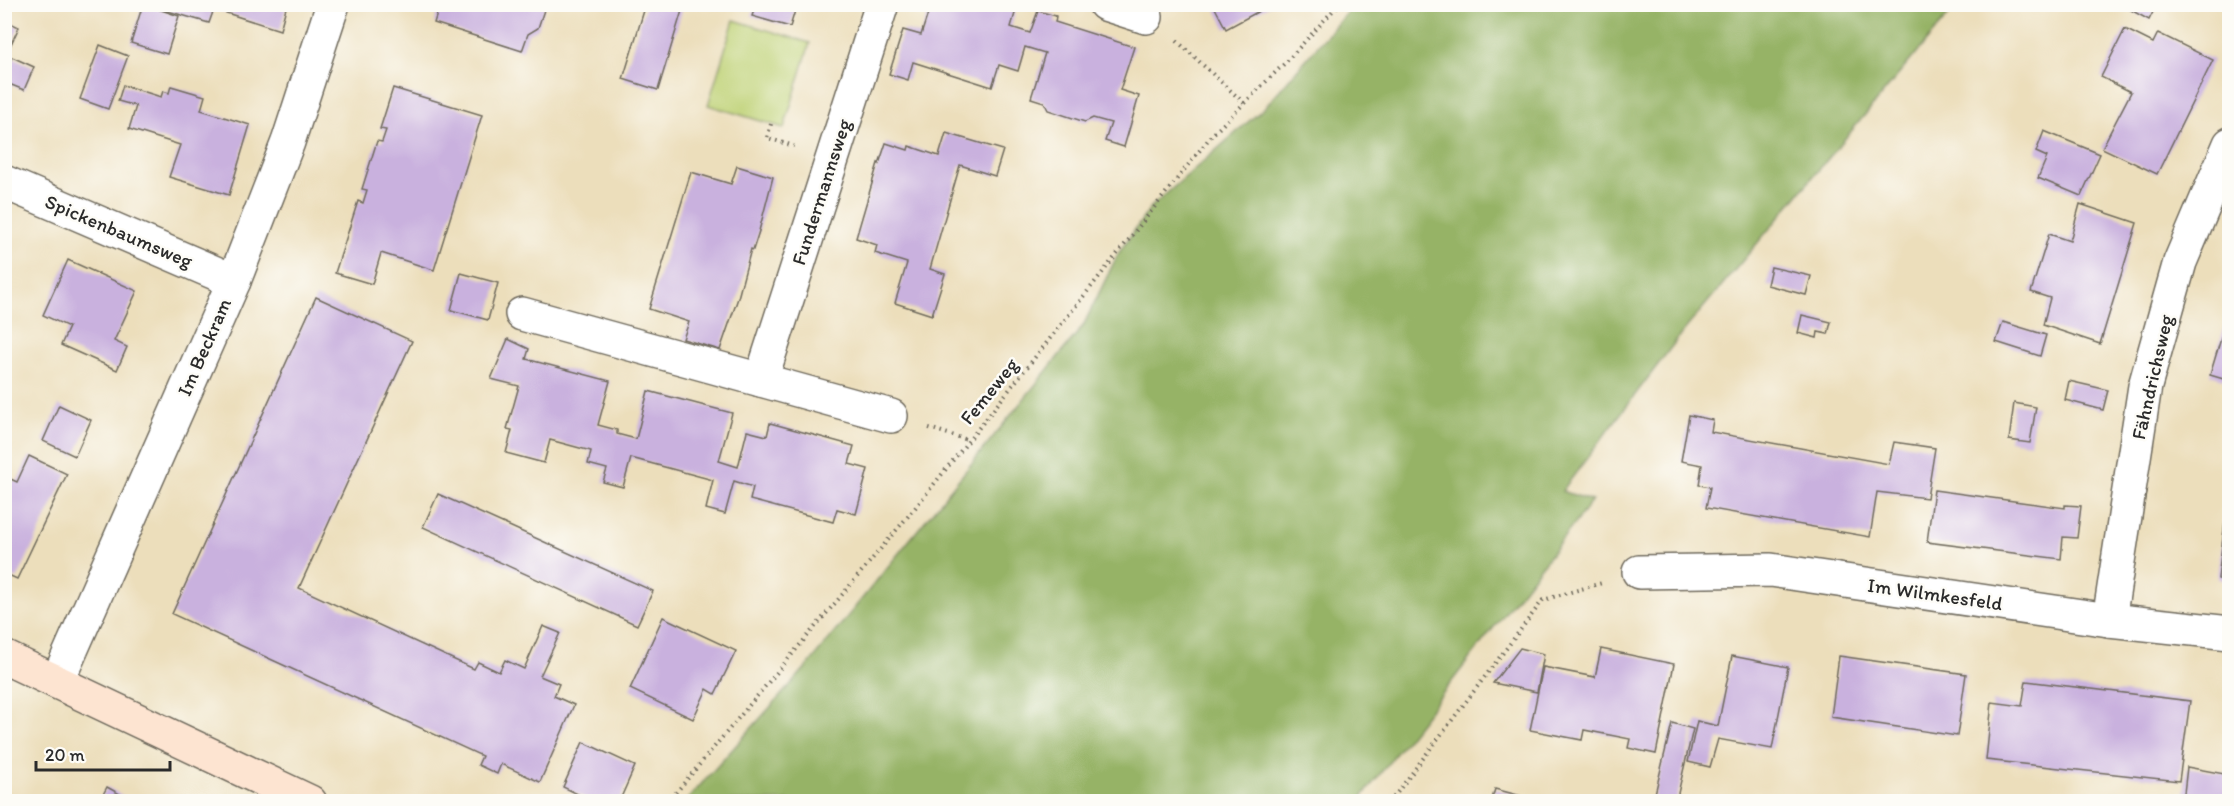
<svg xmlns="http://www.w3.org/2000/svg" width="2234" height="806" font-family="Itim,sans-serif">
<style>
.green{fill:#bed174;stroke:#747e50;stroke-width:1.5}
.forest{fill:#96b366;stroke:#606f48;stroke-width:1.5}
.building{fill:#c9b1de}
.lines{fill:none;stroke-linecap:round;stroke-linejoin:round}
.street-casing{stroke:#6f6a5d;stroke-width:36}
.secondary-casing{stroke:#6f6a5d;stroke-width:36}
.path{stroke:#6f6a5d;stroke-width:4;stroke-dasharray:1.5 4.5;stroke-linecap:butt}
.street{stroke:#fff;stroke-width:33}
.secondary{stroke:#fde4d1;stroke-width:33}
.labels{text-anchor:middle;dominant-baseline:central;stroke-width:5;stroke-linejoin:round;paint-order:stroke}
.street-label{font-size:20px;fill:#2b2b2b;stroke:#fdfcf7}
</style>
<rect width="100%" height="100%" fill="#fdfcf7"/>
<filter id="ink" filterUnits="userSpaceOnUse"><feTurbulence type="fractalNoise" baseFrequency=".0167" numOctaves="2"/><feDisplacementMap in="SourceGraphic" scale="12" xChannelSelector="R" yChannelSelector="G"/><feConvolveMatrix kernelMatrix="1 2 1 2 8 2 1 2 1" color-interpolation-filters="sRGB"/></filter>
<filter id="wash" filterUnits="userSpaceOnUse"><feTurbulence type="fractalNoise" baseFrequency=".008" numOctaves="4" result="noise"/><feDisplacementMap in="SourceGraphic" scale="24" xChannelSelector="R" yChannelSelector="G"/><feGaussianBlur stdDeviation="1.35" result="paint"/><feColorMatrix in="noise" values="0 0 0 0 0 0 0 0 0 0 0 0 0 0 0 0 0 1.4 0 .05"/><feComposite in="paint" operator="in"/></filter>
<g filter="url(#wash)">
<rect width="100%" height="100%" fill="#ecdebb"/>
<!-- green -->
<path class="green" d="M 734,20 L 810,43 L 784,128 L 708,105 Z"/>
<!-- forest -->
<path class="forest" d="M 1354,4 L 1957,5 L 1682,333 L 1562,491 L 1592,501 L 1359,801 L 686,801 L 809,664 L 1083,326 L 1118,254 L 1150,208 L 1264,108 Z"/>
<g id="blocks">
<!-- building -->
<g class="building">
<path d="M 143,4 L 179,16 L 167,54 L 131,43 Z"/>
<path d="M 162,4 L 287,4 L 280,30 L 214,9 L 209,23 L 161,9 Z"/>
<path d="M 440,4 L 546,4 L 538,28 L 528,34 L 522,51 L 434,23 Z"/>
<path d="M 646,4 L 684,4 L 658,90 L 623,79 Z"/>
<path d="M 756,4 L 797,4 L 790,27 L 752,16 Z"/>
<path d="M 931,4 L 996,4 L 1016,10 L 1011,27 L 1030,33 L 1038,11 L 1056,16 L 1055,22 L 1134,47 L 1120,90 L 1139,96 L 1124,147 L 1105,141 L 1111,123 L 1093,118 L 1085,122 L 1048,110 L 1044,102 L 1031,98 L 1045,53 L 1025,47 L 1018,71 L 999,65 L 992,87 L 913,62 L 908,80 L 889,74 L 903,30 L 921,35 Z"/>
<path d="M 1213,4 L 1272,4 L 1226,29 Z"/>
<path d="M 2120,4 L 2157,4 L 2149,20 Z"/>
<path d="M 4,20 L 19,27 L 4,59 Z"/>
<path d="M 2125,29 L 2153,43 L 2158,33 L 2213,60 L 2157,174 L 2102,148 L 2131,92 L 2101,77 Z"/>
<path d="M 100,45 L 128,56 L 108,109 L 80,99 Z"/>
<path d="M 12,57 L 34,67 L 24,90 L 4,82 L 4,72 Z"/>
<path d="M 123,85 L 161,97 L 163,91 L 169,93 L 171,86 L 205,96 L 201,110 L 250,125 L 229,195 L 169,177 L 180,145 L 129,129 L 136,106 L 118,101 Z"/>
<path d="M 393,88 L 482,115 L 434,270 L 381,253 L 372,284 L 335,273 L 358,201 L 363,203 L 367,190 L 362,189 L 377,141 L 382,142 L 386,130 L 380,129 Z"/>
<path d="M 2044,131 L 2100,154 L 2081,196 L 2038,178 L 2047,157 L 2036,152 Z"/>
<path d="M 946,133 L 1003,150 L 995,176 L 960,165 L 930,269 L 945,274 L 932,315 L 895,303 L 907,263 L 875,253 L 877,245 L 856,238 L 878,163 L 879,164 L 886,143 L 908,150 L 909,146 L 939,156 Z"/>
<path d="M 737,166 L 773,177 L 759,231 L 753,250 L 751,249 L 738,298 L 720,350 L 683,339 L 689,322 L 649,309 L 691,172 L 731,184 Z"/>
<path d="M 2080,204 L 2137,223 L 2100,344 L 2043,325 L 2050,298 L 2031,292 L 2049,234 L 2070,241 Z"/>
<path d="M 68,260 L 137,291 L 114,341 L 127,347 L 117,370 L 61,345 L 69,327 L 43,315 Z"/>
<path d="M 1771,267 L 1811,276 L 1806,295 L 1767,285 Z"/>
<path d="M 461,273 L 498,283 L 488,320 L 451,310 Z"/>
<path d="M 316,297 L 412,341 L 299,588 L 474,669 L 478,662 L 499,672 L 505,660 L 524,669 L 543,626 L 560,633 L 540,676 L 559,684 L 554,696 L 574,705 L 540,782 L 501,764 L 497,774 L 478,765 L 482,756 L 172,614 Z"/>
<path d="M 2229,312 L 2230,312 L 2230,381 L 2210,375 Z"/>
<path d="M 1802,315 L 1831,322 L 1828,334 L 1818,332 L 1817,338 L 1798,333 Z"/>
<path d="M 2003,322 L 2046,335 L 2040,356 L 1996,342 Z"/>
<path d="M 508,339 L 529,349 L 526,359 L 610,381 L 598,425 L 617,430 L 617,434 L 636,439 L 648,391 L 732,413 L 719,461 L 738,467 L 747,431 L 767,436 L 770,423 L 854,446 L 849,464 L 868,469 L 856,514 L 837,509 L 833,522 L 750,500 L 753,487 L 734,481 L 725,514 L 706,509 L 713,480 L 631,458 L 623,487 L 603,482 L 607,469 L 588,464 L 591,451 L 550,440 L 544,463 L 506,453 L 512,430 L 507,429 L 519,386 L 491,379 Z"/>
<path d="M 2069,381 L 2108,390 L 2103,410 L 2065,400 Z"/>
<path d="M 2014,403 L 2036,407 L 2030,443 L 2009,440 Z"/>
<path d="M 59,405 L 91,420 L 75,456 L 43,441 Z"/>
<path d="M 1689,415 L 1713,420 L 1711,432 L 1889,464 L 1894,442 L 1935,448 L 1927,498 L 1877,492 L 1870,537 L 1706,508 L 1710,487 L 1699,485 L 1702,465 L 1681,461 Z"/>
<path d="M 29,456 L 67,474 L 17,579 L 4,573 L 4,476 L 17,482 Z"/>
<path d="M 1934,490 L 2065,508 L 2065,505 L 2081,506 L 2077,538 L 2063,537 L 2061,559 L 1927,542 Z"/>
<path d="M 438,494 L 653,591 L 637,625 L 423,527 Z"/>
<path d="M 2225,521 L 2230,522 L 2230,581 L 2218,579 Z"/>
<path d="M 663,617 L 736,651 L 715,694 L 707,689 L 693,719 L 630,689 Z"/>
<path d="M 1520,648 L 1544,654 L 1537,692 L 1493,683 Z"/>
<path d="M 1601,649 L 1674,664 L 1656,754 L 1628,748 L 1630,739 L 1584,730 L 1582,740 L 1530,730 L 1543,667 L 1595,677 Z"/>
<path d="M 1732,656 L 1788,667 L 1772,749 L 1718,739 L 1710,767 L 1688,762 L 1697,721 L 1718,726 Z"/>
<path d="M 1839,656 L 1966,674 L 1957,736 L 1831,717 Z"/>
<path d="M 2026,681 L 2190,701 L 2179,781 L 1986,760 L 1992,702 L 2022,706 Z"/>
<path d="M 1672,723 L 1693,729 L 1676,802 L 1654,798 Z"/>
<path d="M 583,742 L 635,766 L 619,802 L 594,802 L 563,787 Z"/>
<path d="M 2187,767 L 2230,775 L 2229,802 L 2183,802 Z"/>
<path d="M 107,787 L 134,802 L 99,802 Z"/>
<path d="M 1495,789 L 1540,801 L 1540,802 L 1491,802 Z"/>
</g>
</g>
</g>
<g filter="url(#ink)">
<use href="#blocks" fill-opacity="0" stroke="#6f6a5d" stroke-width="1.5"/>
<g class="lines">
<!-- street casing -->
<g class="street-casing">
<g id="street">
<path d="M 1105,4 L 1146,17"/>
<path d="M 4,182 L 234,281"/>
<path d="M 522,314 L 761,380 L 882,4"/>
<path d="M 761,380 L 891,416"/>
<path d="M 1639,572 L 1771,570 L 2109,620 L 2230,633"/>
<path d="M 2109,620 L 2145,386 L 2180,262 L 2230,144"/>
<path d="M 57,682 L 234,281 L 288,142 L 333,4"/>
</g>
</g>
<!-- secondary casing -->
<g class="secondary-casing">
<path id="secondary" d="M 4,657 L 310,802"/>
</g>
<!-- path -->
<g class="path">
<path d="M 1177,41 L 1244,103"/>
<path d="M 771,124 L 767,138 L 794,146"/>
<path d="M 929,428 L 968,440"/>
<path d="M 668,802 L 915,508 L 1212,135 L 1287,61 L 1339,4"/>
<path d="M 1390,802 L 1543,600 L 1602,583"/>
</g>
<!-- street -->
<use href="#street" class="street"/>
<!-- secondary -->
<use href="#secondary" class="secondary"/>
</g>
</g>
<g class="labels">
<!-- street labels -->
<g class="street-label">
<text transform="translate(821 192) rotate(-72)">Fundermannsweg</text>
<text transform="translate(119 231) rotate(23)">Spickenbaumsweg</text>
<text transform="translate(204 347) rotate(-66)">Im Beckram</text>
<text transform="translate(2152 377) rotate(-77)">Fähndrichsweg</text>
<text transform="translate(989 391) rotate(-51)">Femeweg</text>
<text transform="translate(1935 594) rotate(8)">Im Wilmkesfeld</text>
</g>
</g>
<!-- margin -->
<rect width="2234" height="806" fill="none" stroke="#fdfcf7" stroke-width="24"/>
<!-- scale -->
<path d="M36 761v9h134v-9" fill="none" stroke="#2b2b2b" stroke-width="3"/>
<text x="45" y="761" font-size="18" fill="#2b2b2b" stroke="#fdfcf7" stroke-width="4.5" paint-order="stroke">20 m</text>
</svg>
